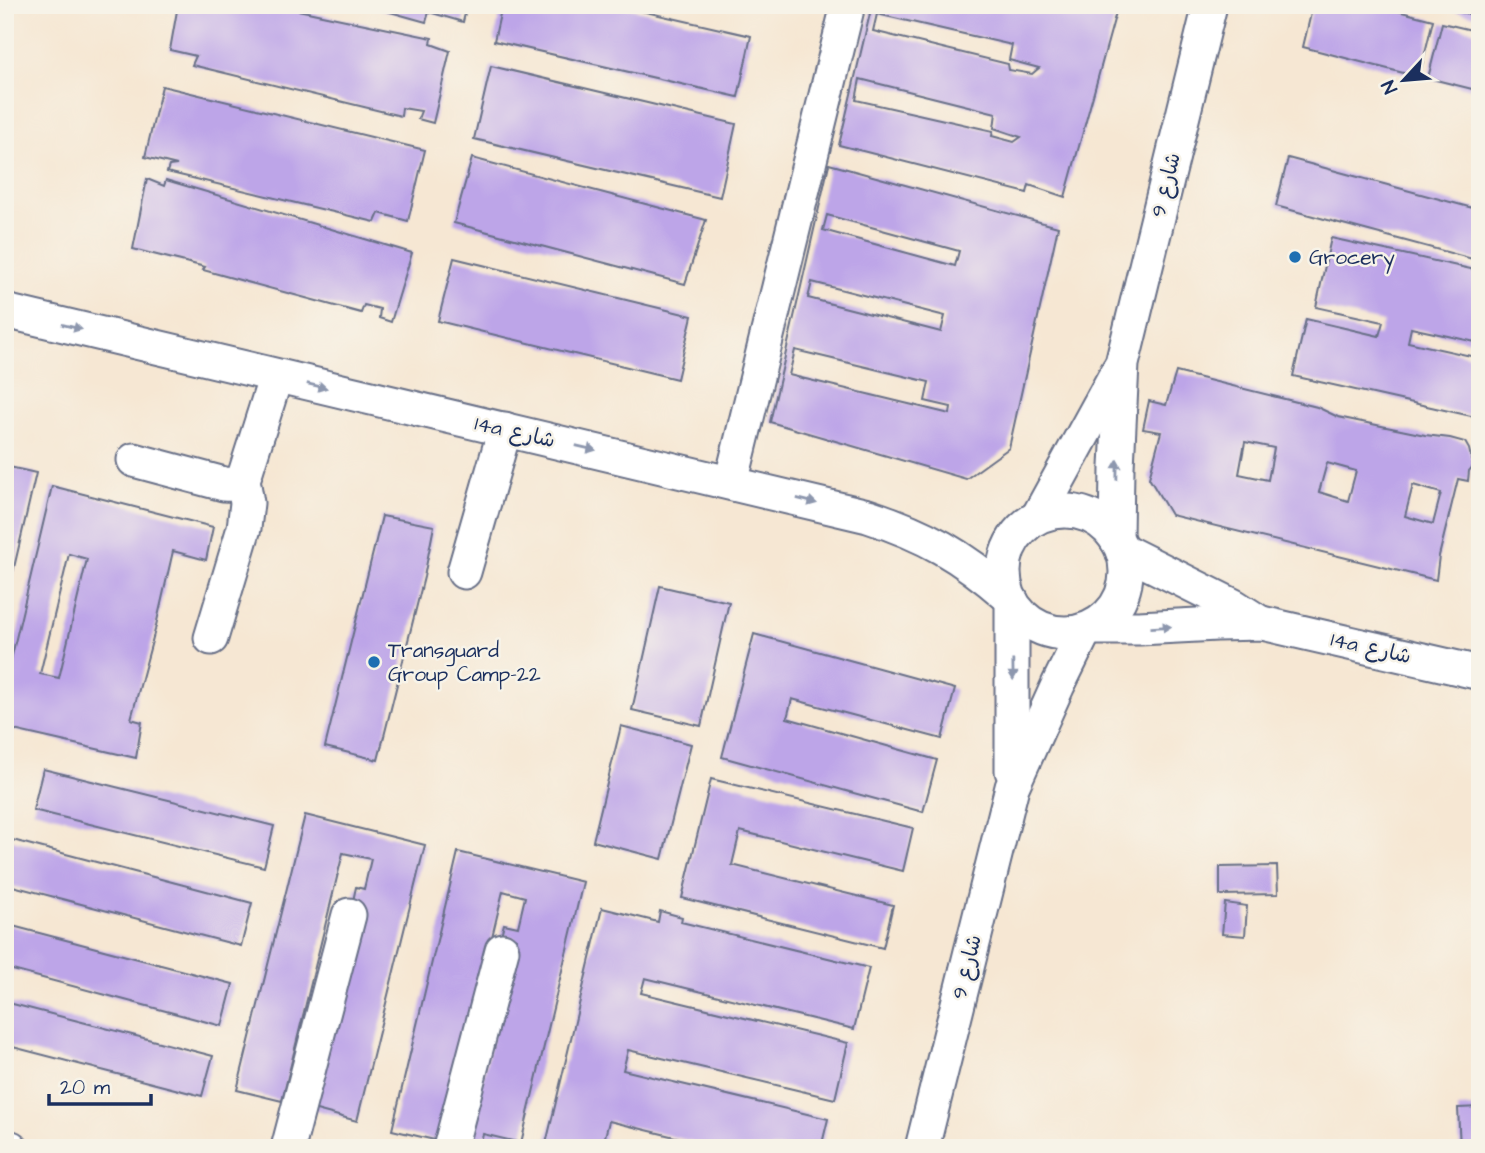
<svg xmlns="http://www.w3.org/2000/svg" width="1485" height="1153" font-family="'Architects Daughter','Playpen Sans Arabic',sans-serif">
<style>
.building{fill:#bda5e8;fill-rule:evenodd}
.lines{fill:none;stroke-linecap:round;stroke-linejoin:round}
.street-casing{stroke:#686f87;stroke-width:37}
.street{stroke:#fff;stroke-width:33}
.oneway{fill:#8d97ae}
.poi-dot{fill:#1f6fb2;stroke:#f7f3e8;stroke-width:2.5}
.labels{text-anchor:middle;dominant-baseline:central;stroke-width:5;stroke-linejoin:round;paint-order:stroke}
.street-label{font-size:21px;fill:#1b2f5e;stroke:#f7f3e8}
.poi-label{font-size:21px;fill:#1b2f5e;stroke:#f7f3e8;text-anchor:start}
</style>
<rect width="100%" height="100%" fill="#f7f3e8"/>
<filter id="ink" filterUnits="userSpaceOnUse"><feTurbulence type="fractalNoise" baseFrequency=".0143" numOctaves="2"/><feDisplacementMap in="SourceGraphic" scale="14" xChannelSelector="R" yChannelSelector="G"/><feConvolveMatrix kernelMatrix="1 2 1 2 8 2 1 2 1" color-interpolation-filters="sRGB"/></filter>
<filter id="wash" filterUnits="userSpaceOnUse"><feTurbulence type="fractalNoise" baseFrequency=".00686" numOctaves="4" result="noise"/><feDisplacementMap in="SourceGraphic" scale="28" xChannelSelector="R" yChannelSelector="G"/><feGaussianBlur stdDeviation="1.57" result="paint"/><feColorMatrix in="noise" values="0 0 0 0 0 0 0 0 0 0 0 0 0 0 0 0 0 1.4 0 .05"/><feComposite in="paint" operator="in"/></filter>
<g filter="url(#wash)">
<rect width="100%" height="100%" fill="#f6e7d3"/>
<g id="blocks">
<!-- building -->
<g class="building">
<path d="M 178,5 L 274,5 L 432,38 L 431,44 L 450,51 L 433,123 L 418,119 L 421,111 L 402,108 L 401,116 L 192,65 L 196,56 L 170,50 Z"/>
<path d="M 365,5 L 467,5 L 463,22 L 429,12 L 426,22 Z"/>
<path d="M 502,5 L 615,5 L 751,36 L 738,97 L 494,41 Z"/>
<path d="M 872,5 L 1034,5 L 1050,9 L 1051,5 L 1118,5 L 1065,197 L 1029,185 L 1027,193 L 839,145 ZM 877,14 L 1012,45 L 1009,60 L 1039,68 L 1032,74 L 1009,70 L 1008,64 L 873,31 ZM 860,79 L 996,113 L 994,128 L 1021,137 L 1014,142 L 992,136 L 993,131 L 856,100 Z"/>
<path d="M 1313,5 L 1374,5 L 1433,20 L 1419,77 L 1303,47 Z"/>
<path d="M 1448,5 L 1480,5 L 1480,17 L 1447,9 Z"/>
<path d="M 1442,23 L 1480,32 L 1480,91 L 1428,78 Z"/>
<path d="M 491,66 L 736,124 L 720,197 L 474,139 Z"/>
<path d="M 162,86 L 425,150 L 408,221 L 379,213 L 375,222 L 167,172 L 169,166 L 177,165 L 145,157 Z"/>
<path d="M 472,158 L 706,220 L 685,284 L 454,223 Z"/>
<path d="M 1288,158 L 1480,210 L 1480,261 L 1276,206 Z"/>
<path d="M 829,164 L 1058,227 L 1009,448 L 966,479 L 770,422 ZM 827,215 L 959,251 L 955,266 L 823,230 ZM 812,282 L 945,316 L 941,332 L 808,298 ZM 795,350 L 929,382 L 925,401 L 951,407 L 950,414 L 789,375 Z"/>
<path d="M 147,179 L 164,186 L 166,180 L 412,253 L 391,322 L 379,318 L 380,309 L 364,305 L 361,313 L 203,270 L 205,267 L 133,249 Z"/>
<path d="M 1331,238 L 1480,271 L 1480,343 L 1411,328 L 1408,342 L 1480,358 L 1480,418 L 1293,376 L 1306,319 L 1379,336 L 1383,322 L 1316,307 Z"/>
<path d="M 454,258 L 692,316 L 677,379 L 438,321 Z"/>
<path d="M 1176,372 L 1317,407 L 1338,417 L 1425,435 L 1450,438 L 1465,442 L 1469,449 L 1473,466 L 1469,471 L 1468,481 L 1458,479 L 1439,556 L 1436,580 L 1171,515 L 1149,478 L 1161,432 L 1143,429 L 1149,401 L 1166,405 ZM 1245,442 L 1274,448 L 1268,480 L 1239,474 ZM 1327,463 L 1356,471 L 1348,501 L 1319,492 ZM 1413,485 L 1441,493 L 1433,524 L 1405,516 Z"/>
<path d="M 5,466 L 36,473 L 6,602 L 5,602 Z"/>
<path d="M 52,486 L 213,527 L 206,560 L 173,551 L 155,630 L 131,719 L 142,722 L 136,758 L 5,728 L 5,685 ZM 69,554 L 87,559 L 59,678 L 40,674 Z"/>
<path d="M 382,516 L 434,526 L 424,577 L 378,760 L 325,747 Z"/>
<path d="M 660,586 L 729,602 L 701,726 L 632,710 Z"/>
<path d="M 754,634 L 955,689 L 942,739 L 792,699 L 787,718 L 937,760 L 923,812 L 722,757 Z"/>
<path d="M 621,726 L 691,744 L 662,859 L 593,841 Z"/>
<path d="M 43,769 L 274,826 L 264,867 L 33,810 Z"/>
<path d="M 711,779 L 913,828 L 903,871 L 740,831 L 732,865 L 893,905 L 883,948 L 682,898 Z"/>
<path d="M 305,815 L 425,845 L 357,1121 L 309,1108 L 356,887 L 364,889 L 371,859 L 343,853 L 282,1101 L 237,1090 Z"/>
<path d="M 5,838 L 252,903 L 241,946 L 5,884 Z"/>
<path d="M 458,852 L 583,882 L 521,1143 L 483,1134 L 480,1148 L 466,1148 L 516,939 L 501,935 L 504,924 L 518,927 L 525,897 L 503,891 L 443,1142 L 392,1130 Z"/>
<path d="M 1277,866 L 1278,894 L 1220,895 L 1220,867 Z"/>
<path d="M 1225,903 L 1247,906 L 1245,936 L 1222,934 Z"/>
<path d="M 602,908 L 658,922 L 660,911 L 682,917 L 681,922 L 869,968 L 854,1029 L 645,978 L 641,993 L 848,1043 L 835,1099 L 628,1050 L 623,1070 L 828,1119 L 821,1148 L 720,1148 L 609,1121 L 603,1145 L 610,1148 L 545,1148 Z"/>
<path d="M 5,924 L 233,984 L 222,1026 L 5,968 Z"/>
<path d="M 5,1002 L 213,1056 L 202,1096 L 5,1045 Z"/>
<path d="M 1480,1107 L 1480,1148 L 1460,1148 L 1458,1108 Z"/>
</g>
</g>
</g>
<g filter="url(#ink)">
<use href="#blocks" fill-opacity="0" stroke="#686f87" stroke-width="2"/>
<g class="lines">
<!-- street casing -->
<g class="street-casing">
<g id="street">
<path d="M 5,311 C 293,380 581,448 868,516 C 926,535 961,555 1007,595"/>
<path d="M 134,460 L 224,484 C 234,485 241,483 245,474 L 276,376"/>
<path d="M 731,483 L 848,5"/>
<circle cx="1065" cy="572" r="61"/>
<path d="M 1039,515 L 1119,369"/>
<path d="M 1116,539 L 1117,467 L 1122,364 L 1210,5"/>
<path d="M 1122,550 L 1234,606 L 1259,622"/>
<path d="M 464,572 L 505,429"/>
<path d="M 1012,602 L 1012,771"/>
<path d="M 1092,628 L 1139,628 L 1217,624 L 1262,623 L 1480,673"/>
<path d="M 211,638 L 244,528 L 247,503 L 243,479"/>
<path d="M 5,1146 L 11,1148"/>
<path d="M 288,1148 L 349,915"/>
<path d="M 450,1148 L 502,950"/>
<path d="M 922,1148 L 1012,787 L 1058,685 L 1085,630"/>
</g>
</g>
<!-- street -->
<use href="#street" class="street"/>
</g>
<!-- one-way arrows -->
<defs><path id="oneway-solid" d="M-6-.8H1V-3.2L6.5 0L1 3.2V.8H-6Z" transform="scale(1.75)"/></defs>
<g class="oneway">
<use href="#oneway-solid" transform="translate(72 327) rotate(14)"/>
<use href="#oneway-solid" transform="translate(317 386) rotate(13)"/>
<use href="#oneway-solid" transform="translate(586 448) rotate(13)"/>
<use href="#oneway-solid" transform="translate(1117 470) rotate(-89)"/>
<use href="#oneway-solid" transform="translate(807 501) rotate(14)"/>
<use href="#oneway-solid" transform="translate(1161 627) rotate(-3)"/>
<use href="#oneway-solid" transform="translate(1013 670) rotate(89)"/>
</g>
</g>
<!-- markers -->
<g class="poi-dot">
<circle cx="1295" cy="257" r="7"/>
<circle cx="374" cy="662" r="7"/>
</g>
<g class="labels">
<!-- street labels -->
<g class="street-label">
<text transform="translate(1166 185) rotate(-76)">شارع 9</text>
<text transform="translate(515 432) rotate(13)">14a شارع</text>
<text transform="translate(1371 648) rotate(13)">14a شارع</text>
<text transform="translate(967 967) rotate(-76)">شارع 9</text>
</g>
<!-- poi labels -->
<g class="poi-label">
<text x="1309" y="257">Grocery</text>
<text x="388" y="650">Transguard<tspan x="388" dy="24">Group Camp-22</tspan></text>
</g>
</g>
<!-- margin -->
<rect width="1485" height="1153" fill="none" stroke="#f7f3e8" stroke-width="28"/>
<!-- north arrow -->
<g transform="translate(1404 80) rotate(244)" stroke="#f7f3e8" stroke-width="5" paint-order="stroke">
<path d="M0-5L12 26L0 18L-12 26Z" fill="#1b2f5e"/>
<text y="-10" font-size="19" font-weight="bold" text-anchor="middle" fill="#1b2f5e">N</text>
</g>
<!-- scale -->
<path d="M49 1094v10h102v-10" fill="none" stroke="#1b2f5e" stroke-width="3.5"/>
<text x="60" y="1094" font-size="21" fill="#1b2f5e" stroke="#f7f3e8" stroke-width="5" paint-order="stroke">20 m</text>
</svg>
